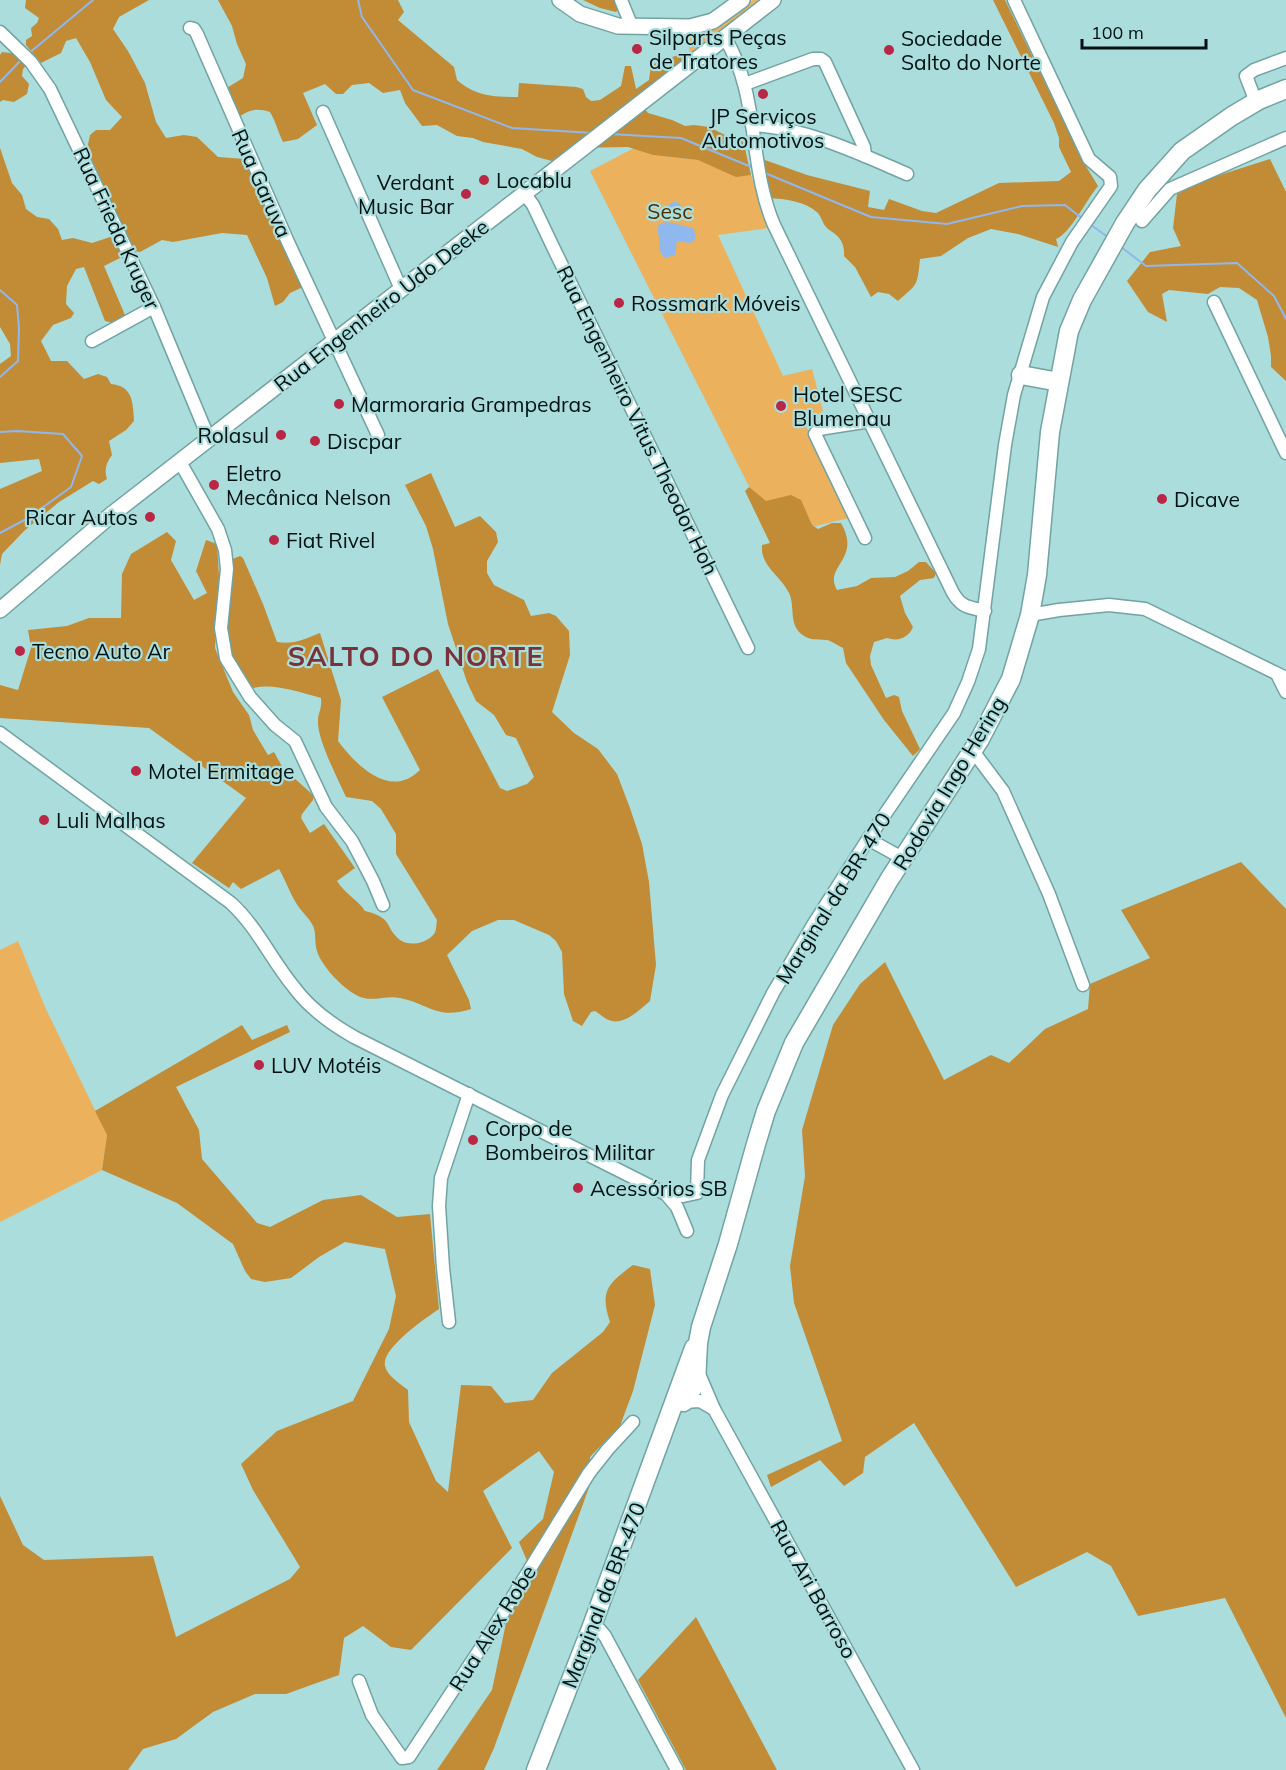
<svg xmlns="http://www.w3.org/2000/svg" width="1286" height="1770" font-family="Mulish,sans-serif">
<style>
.green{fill:#ecb15d}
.forest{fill:#c28b36}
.water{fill:#8eb8ee}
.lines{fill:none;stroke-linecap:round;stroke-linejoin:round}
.stream{stroke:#8eb8ee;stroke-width:2}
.minor-casing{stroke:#71a3a2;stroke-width:15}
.major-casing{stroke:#71a3a2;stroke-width:18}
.highway-casing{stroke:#71a3a2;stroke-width:21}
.minor{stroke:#fff;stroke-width:12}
.major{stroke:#fff;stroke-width:15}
.highway{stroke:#fff;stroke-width:18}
.poi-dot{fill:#b92747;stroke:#aadddc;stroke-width:2}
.labels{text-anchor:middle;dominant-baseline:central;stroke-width:4.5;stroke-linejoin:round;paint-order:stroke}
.poi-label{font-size:21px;fill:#011111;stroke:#aadddc;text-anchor:start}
.street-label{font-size:21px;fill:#011111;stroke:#aadddc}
.park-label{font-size:21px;fill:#4a2e00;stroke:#aadddc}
.district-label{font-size:27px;font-weight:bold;letter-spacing:1.5px;fill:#79323b;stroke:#aadddc}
</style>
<rect width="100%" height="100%" fill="#aadddc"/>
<!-- green -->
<g class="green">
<path d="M 753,0 L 760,0 L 690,57 L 688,35 L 718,26 Z"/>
<path d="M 634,148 L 653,155 L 698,160 L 751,175 L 769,228 L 718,235 L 783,376 L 812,369 L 823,411 L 805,424 L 849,518 L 774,536 L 590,171 Z"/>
<path d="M 18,941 L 45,1007 L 107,1135 L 102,1170 L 0,1222 L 0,950 Z"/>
</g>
<!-- forest -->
<g class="forest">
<path d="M 26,0 L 149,0 L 119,17 L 113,29 L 128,51 L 145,83 L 156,122 L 166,138 L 184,135 L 197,137 L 218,157 L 245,159 L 303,287 L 290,293 L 283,302 L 275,306 L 267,278 L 247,235 L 222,233 L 173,242 L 162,240 L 140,252 L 134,251 L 87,149 L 90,135 L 96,130 L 110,130 L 122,117 L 106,100 L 90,62 L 76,38 L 66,41 L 61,53 L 41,63 L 26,45 L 26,40 L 32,36 L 31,28 L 37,23 L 39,18 L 25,8 Z"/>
<path d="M 218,0 L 398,0 L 404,12 L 398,20 L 454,67 L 457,80 C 475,96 494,97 518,97 L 519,83 L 576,87 L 583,89 L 586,97 L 591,101 L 600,100 L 621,86 L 625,66 L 631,66 L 636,89 L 649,80 L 651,65 L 678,55 L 689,57 L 636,97 L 648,113 L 672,120 L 685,126 L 694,125 L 709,127 L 729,137 L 740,138 L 744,144 L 751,175 L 736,177 L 698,160 L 653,155 L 628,147 L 570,148 L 552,161 L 537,157 L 522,149 L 483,142 L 473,138 L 457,136 L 437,125 L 422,126 L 405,103 L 400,90 L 383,93 L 369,83 L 352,85 L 343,94 L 336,94 L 325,84 L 303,93 L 317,125 L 298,139 L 283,142 C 278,132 276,122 270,112 C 258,108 250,109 239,117 L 225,89 L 243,78 L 246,64 L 237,44 L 232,26 Z"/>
<path d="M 583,0 L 616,0 L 619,9 L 616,12 L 600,8 Z"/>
<path d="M 993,0 L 1005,0 L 1084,163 L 1098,186 C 1087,199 1070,234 1056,239 L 1058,247 L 1018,234 L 991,229 L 968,238 L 941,256 L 920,259 C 917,287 918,283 898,301 L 889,294 L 878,292 L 871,297 L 855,267 L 844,256 C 845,242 839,236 828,229 C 823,225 822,218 818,213 C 805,201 786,199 768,198 L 762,159 L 807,175 L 870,191 L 868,207 L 884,210 L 889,199 L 922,211 L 936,213 L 999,183 L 1059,181 L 1071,172 L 1059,147 L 1059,138 L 1054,123 Z"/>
<path d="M 2,52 L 18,54 L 27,64 L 23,69 L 22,76 L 29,84 L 27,94 L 14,102 L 3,100 L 0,102 L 0,55 Z"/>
<path d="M 0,148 L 12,183 L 22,195 L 26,209 L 37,217 L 49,219 L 58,229 L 62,240 L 73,238 L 92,243 L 110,237 L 118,243 L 124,256 L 104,266 L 125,315 L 113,323 L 105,321 L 84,267 L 76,269 L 67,286 L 66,304 L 74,313 L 71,318 L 53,325 L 41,341 L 51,361 L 67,361 L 84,379 L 98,374 L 107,377 L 111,384 C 133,386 133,403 134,421 L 126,430 L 109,441 L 112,455 C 106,463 104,470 107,479 L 99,484 L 93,481 L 59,502 L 24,531 L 2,554 L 0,565 L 0,489 L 42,471 L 39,459 L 0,463 L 0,364 L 11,356 L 10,344 L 0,327 Z"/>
<path d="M 1270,159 L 1286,192 L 1286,381 L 1271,367 L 1271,356 L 1268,337 L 1257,300 L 1239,288 L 1220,287 L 1208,294 L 1169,290 L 1162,294 L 1167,322 L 1148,312 L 1127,281 L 1150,252 L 1181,246 L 1173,228 L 1177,194 L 1207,179 Z"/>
<path d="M 431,473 L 455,527 L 480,516 L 496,532 L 498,542 L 487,561 L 487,573 L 494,585 L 524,600 L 531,616 L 549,613 L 556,616 L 569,631 L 570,655 L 552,712 L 574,733 L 598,749 L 617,774 L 630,808 L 642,844 L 649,882 L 656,965 L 650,1001 C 640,1009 626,1024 612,1021 C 606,1020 600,1014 595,1011 L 591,1012 L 582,1026 L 573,1021 L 564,994 L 562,952 L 556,941 L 549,935 L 514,920 L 498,920 L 472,931 L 447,955 L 469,1000 L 471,1009 C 436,1020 430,1004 400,998 C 389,995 375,1001 364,998 C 348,995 321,966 317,951 C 314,942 317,932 312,924 C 308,917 302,912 298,906 C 290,894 286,881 279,869 L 241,889 L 233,882 L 229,888 L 192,863 L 246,798 L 149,728 L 0,718 L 0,685 L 18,690 L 31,648 L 28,630 L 67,626 L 89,618 L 121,618 L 122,574 L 131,554 L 167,532 L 176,541 L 171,560 L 194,600 L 207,593 L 196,571 L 206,540 L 217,544 L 219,576 L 215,648 L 233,692 L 249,715 L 253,730 L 268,755 L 274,752 L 283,768 L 313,795 L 313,800 L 302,814 L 301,818 L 310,833 L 324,824 L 355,868 L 337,881 C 345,894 357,899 365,911 C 394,918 384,927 400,940 C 410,947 427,943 434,934 C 437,930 436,924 437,920 L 396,854 L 396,834 L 381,809 L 372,801 L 346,797 C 338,779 317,739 318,721 C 318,712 322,710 321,698 C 298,692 272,682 249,689 L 233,662 L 225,625 L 230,560 L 240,556 L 243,558 L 263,604 L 277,642 C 293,645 305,639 320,633 L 341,700 L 338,741 C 356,765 390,800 420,770 L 382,697 L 438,669 L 500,788 L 507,791 L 527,784 L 534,777 L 516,738 L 506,735 L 494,715 L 476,701 L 467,682 L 448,624 L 433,549 L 426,526 L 405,485 Z"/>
<path d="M 749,487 L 766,501 L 791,495 L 801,500 L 812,525 L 818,529 L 832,523 L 841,523 C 862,560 823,566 837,590 L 857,586 L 871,578 L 895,577 L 908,571 L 919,562 L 926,562 L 936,573 L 934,578 L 920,580 L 900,596 L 905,613 L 913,627 C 909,637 899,642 887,638 L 874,642 L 870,656 L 871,665 L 886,698 L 894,695 L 899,697 L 902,711 L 920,749 L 913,756 L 884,720 L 846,663 L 843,648 C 838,646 832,641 827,640 C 816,639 809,641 800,633 C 789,622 795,605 789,593 C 781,576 760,566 762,545 L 770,543 L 745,491 Z"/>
<path d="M 1241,862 L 1286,909 L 1286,1718 L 1225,1598 L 1138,1616 L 1111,1566 L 1087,1552 L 1016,1587 L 914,1423 L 865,1457 L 863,1473 L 844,1486 L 820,1460 L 771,1487 L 767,1475 L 842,1441 L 794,1303 L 790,1266 L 805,1176 L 802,1130 L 833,1025 L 860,984 L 885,962 L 944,1080 L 991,1055 L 1009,1063 L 1045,1029 L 1088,1009 L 1090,984 L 1150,958 L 1121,910 Z"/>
<path d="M 242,1025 L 252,1040 L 287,1025 L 290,1032 L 176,1087 L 199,1130 L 202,1159 L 257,1223 L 270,1227 L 323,1200 L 361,1195 L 397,1217 L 430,1214 L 439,1309 C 426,1318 381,1348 385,1366 C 387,1376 401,1384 408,1390 L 409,1422 L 436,1481 L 448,1492 L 461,1385 L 491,1386 L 505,1403 L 533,1400 L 552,1373 L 603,1332 L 610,1322 C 599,1290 609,1283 633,1265 L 650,1269 L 655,1305 L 633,1391 L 620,1426 L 590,1457 L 591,1482 L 494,1748 L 484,1770 L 437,1770 L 492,1690 L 506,1623 L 530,1568 L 519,1542 L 543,1519 L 554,1472 L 539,1451 L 483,1491 L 512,1548 L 411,1650 L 391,1647 L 363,1626 L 344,1638 L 339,1675 L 286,1694 L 255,1694 L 213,1712 L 176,1739 L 143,1749 L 128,1770 L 0,1770 L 0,1496 L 23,1545 L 44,1560 L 153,1556 L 176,1637 L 290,1579 L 300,1567 L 253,1490 L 241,1464 L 277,1431 L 353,1401 L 389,1329 L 396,1296 L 385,1249 L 345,1242 L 319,1257 L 291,1278 L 265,1282 L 251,1279 L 245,1271 L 233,1244 L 177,1203 L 102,1170 L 107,1135 L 95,1111 Z"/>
<path d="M 696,1617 L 777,1770 L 686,1770 L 638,1680 Z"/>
</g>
<!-- water -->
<g class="water">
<circle cx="675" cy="209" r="7"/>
<path d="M 667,222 L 693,228 L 696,236 L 694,241 L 689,243 L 677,241 L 675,255 L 664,258 L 659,249 C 661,240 657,234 658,226 L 662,223 Z"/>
</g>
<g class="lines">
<!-- stream -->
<g class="stream">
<path d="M 358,0 L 362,17 L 413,90 L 512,128 L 593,133"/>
<path d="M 28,54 L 93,0"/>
<path d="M 0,82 L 22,59"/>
<path d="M 610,134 L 681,138 L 754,168"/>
<path d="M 765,173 L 871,217 L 947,224 L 1022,206 L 1065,205 L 1083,219"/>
<path d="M 1090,224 L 1109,238"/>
<path d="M 1121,247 L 1146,266 L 1237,263 L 1274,296 L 1286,319"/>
<path d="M 0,290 L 17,305 L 19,328 L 18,361 L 0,377"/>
<path d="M 0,432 L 17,431 L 63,434 L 82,456 L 71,487 L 28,518 L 0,533"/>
</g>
<!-- minor casing -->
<g class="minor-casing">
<g id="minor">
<path d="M 621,0 L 632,27"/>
<path d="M 190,28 L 194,29 L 197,34 L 287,240 L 378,435"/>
<path d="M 0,32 L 31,62 L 50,89 L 154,307 L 209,439"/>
<path d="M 725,38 C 760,95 748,165 774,225 L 953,593 C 962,608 969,607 985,611"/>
<path d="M 745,84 L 813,59 L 821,59 L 825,62 L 864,147 L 865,156"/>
<path d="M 1256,102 L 1246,76 L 1254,70 L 1286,58"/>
<path d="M 323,112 L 401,289"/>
<path d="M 752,125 C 806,128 858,153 907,174"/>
<path d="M 524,193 L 533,205 L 553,247 L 748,648"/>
<path d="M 1142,221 L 1170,189 L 1286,138"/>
<path d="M 1214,302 L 1286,453"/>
<path d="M 92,341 L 154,307"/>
<path d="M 180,462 L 218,529 L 225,550 L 227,569 L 221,628 L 226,658 L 250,697 L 275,725 L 295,741 L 326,807 L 352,841 L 373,881 L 383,905"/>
<path d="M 865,538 L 815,434 L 819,429 L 870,421"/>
<path d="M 1030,615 L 1059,610 L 1109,605 L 1145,609 L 1286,678"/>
<path d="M 1278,676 L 1286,692"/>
<path d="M 0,733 L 231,903 C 257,927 271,959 293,986 C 309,1008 331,1024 354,1037 L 666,1194 L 683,1196 L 697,1193 L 698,1160 L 722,1095 L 773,993 L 813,925 L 868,839 L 954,713 L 968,682 L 979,649 L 1005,445 L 1014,395 L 1043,297 L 1072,242 L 1111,186 L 1110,177 L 1089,159 L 1014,0"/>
<path d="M 973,751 L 1003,791 L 1049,894 L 1083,985"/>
<path d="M 868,839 L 904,859"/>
<path d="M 666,1194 L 677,1207 L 687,1231"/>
<path d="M 449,1322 L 443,1268 L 439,1206 L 441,1178 L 469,1094"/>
<path d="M 699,1374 L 714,1409 L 913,1770"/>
<path d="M 680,1405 L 684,1402 L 700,1401 L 714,1409"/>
<path d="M 592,1626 L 599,1629 L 605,1636 L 677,1770"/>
<path d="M 359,1681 L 372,1715 L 402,1758 L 409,1757 L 488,1637 L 589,1473 L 608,1449 L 633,1422"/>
</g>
</g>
<!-- major casing -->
<g class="major-casing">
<g id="major">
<path d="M 560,0 L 580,14 L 618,26 L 690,27 L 713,21 L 742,0"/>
<path d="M 0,610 L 111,515 L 773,0"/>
</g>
</g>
<!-- highway casing -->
<g class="highway-casing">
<g id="highway">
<path d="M 1021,375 L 1059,382"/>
<path d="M 684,1402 L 696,1383 L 698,1343 L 701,1327 L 728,1244 L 756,1144 L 766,1111 L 794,1043 L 889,880 L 980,739 L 1011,679 L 1030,615 L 1037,575 L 1050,432 L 1069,331 L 1082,300 L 1125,223 L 1147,190 L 1182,151 L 1232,116 L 1259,100 L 1286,89"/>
<path d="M 536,1770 L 592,1626 L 694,1348"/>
</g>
</g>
<!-- minor -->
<use href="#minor" class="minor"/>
<!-- major -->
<use href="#major" class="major"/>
<!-- highway -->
<use href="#highway" class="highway"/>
</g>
<!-- markers -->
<g class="poi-dot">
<circle cx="637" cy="49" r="6"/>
<circle cx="889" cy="50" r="6"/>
<circle cx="763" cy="94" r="6"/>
<circle cx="484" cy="180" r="6"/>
<circle cx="466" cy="194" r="6"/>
<circle cx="619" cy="303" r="6"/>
<circle cx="339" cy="404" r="6"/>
<circle cx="781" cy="406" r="6"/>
<circle cx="281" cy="435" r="6"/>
<circle cx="315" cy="441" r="6"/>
<circle cx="214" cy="485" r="6"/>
<circle cx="1162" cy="499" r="6"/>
<circle cx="150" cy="517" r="6"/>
<circle cx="274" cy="540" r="6"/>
<circle cx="20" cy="651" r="6"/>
<circle cx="136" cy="771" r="6"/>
<circle cx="44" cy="820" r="6"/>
<circle cx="259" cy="1065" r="6"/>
<circle cx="473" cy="1140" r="6"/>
<circle cx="578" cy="1188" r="6"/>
</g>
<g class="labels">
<!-- poi labels -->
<g class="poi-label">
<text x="649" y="37">Silparts Peças<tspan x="649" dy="24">de Tratores</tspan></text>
<text x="901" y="38">Sociedade<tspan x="901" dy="24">Salto do Norte</tspan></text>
<text x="763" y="116" text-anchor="middle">JP Serviços<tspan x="763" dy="24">Automotivos</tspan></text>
<text x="496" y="180">Locablu</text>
<text x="454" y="182" text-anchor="end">Verdant<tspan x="454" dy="24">Music Bar</tspan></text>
<text x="631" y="303">Rossmark Móveis</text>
<text x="793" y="394">Hotel SESC<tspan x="793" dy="24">Blumenau</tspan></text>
<text x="351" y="404">Marmoraria Grampedras</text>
<text x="269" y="435" text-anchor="end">Rolasul</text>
<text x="327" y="441">Discpar</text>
<text x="226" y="473">Eletro<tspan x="226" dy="24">Mecânica Nelson</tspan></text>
<text x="1174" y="499">Dicave</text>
<text x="138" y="517" text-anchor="end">Ricar Autos</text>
<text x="286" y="540">Fiat Rivel</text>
<text x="32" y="651">Tecno Auto Ar</text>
<text x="148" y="771">Motel Ermitage</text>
<text x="56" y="820">Luli Malhas</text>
<text x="271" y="1065">LUV Motéis</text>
<text x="485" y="1128">Corpo de<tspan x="485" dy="24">Bombeiros Militar</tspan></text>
<text x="590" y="1188">Acessórios SB</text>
</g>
<!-- street labels -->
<g class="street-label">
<text transform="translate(262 183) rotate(66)">Rua Garuva</text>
<text transform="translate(117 228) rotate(65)">Rua Frieda Kruger</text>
<text transform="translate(381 305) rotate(-38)">Rua Engenheiro Udo Deeke</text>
<text transform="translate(638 420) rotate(64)">Rua Engenheiro Vitus Theodor Hoh</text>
<text transform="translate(949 783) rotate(-59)">Rodovia Ingo Hering</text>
<text transform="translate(833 898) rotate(-58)">Marginal da BR-470</text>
<text transform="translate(814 1589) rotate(61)">Rua Ari Barroso</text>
<text transform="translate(603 1595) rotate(-69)">Marginal da BR-470</text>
<text transform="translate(492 1628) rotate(-58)">Rua Alex Robe</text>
</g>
<!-- park labels -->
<g class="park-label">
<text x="670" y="211">Sesc</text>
</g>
<!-- district labels -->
<g class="district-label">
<text x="416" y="656">SALTO DO NORTE</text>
</g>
</g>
<!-- scale -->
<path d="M1082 39v9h124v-9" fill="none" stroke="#011111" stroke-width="3"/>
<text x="1091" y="39" font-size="18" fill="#011111" stroke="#aadddc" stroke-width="4.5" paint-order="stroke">100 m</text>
</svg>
